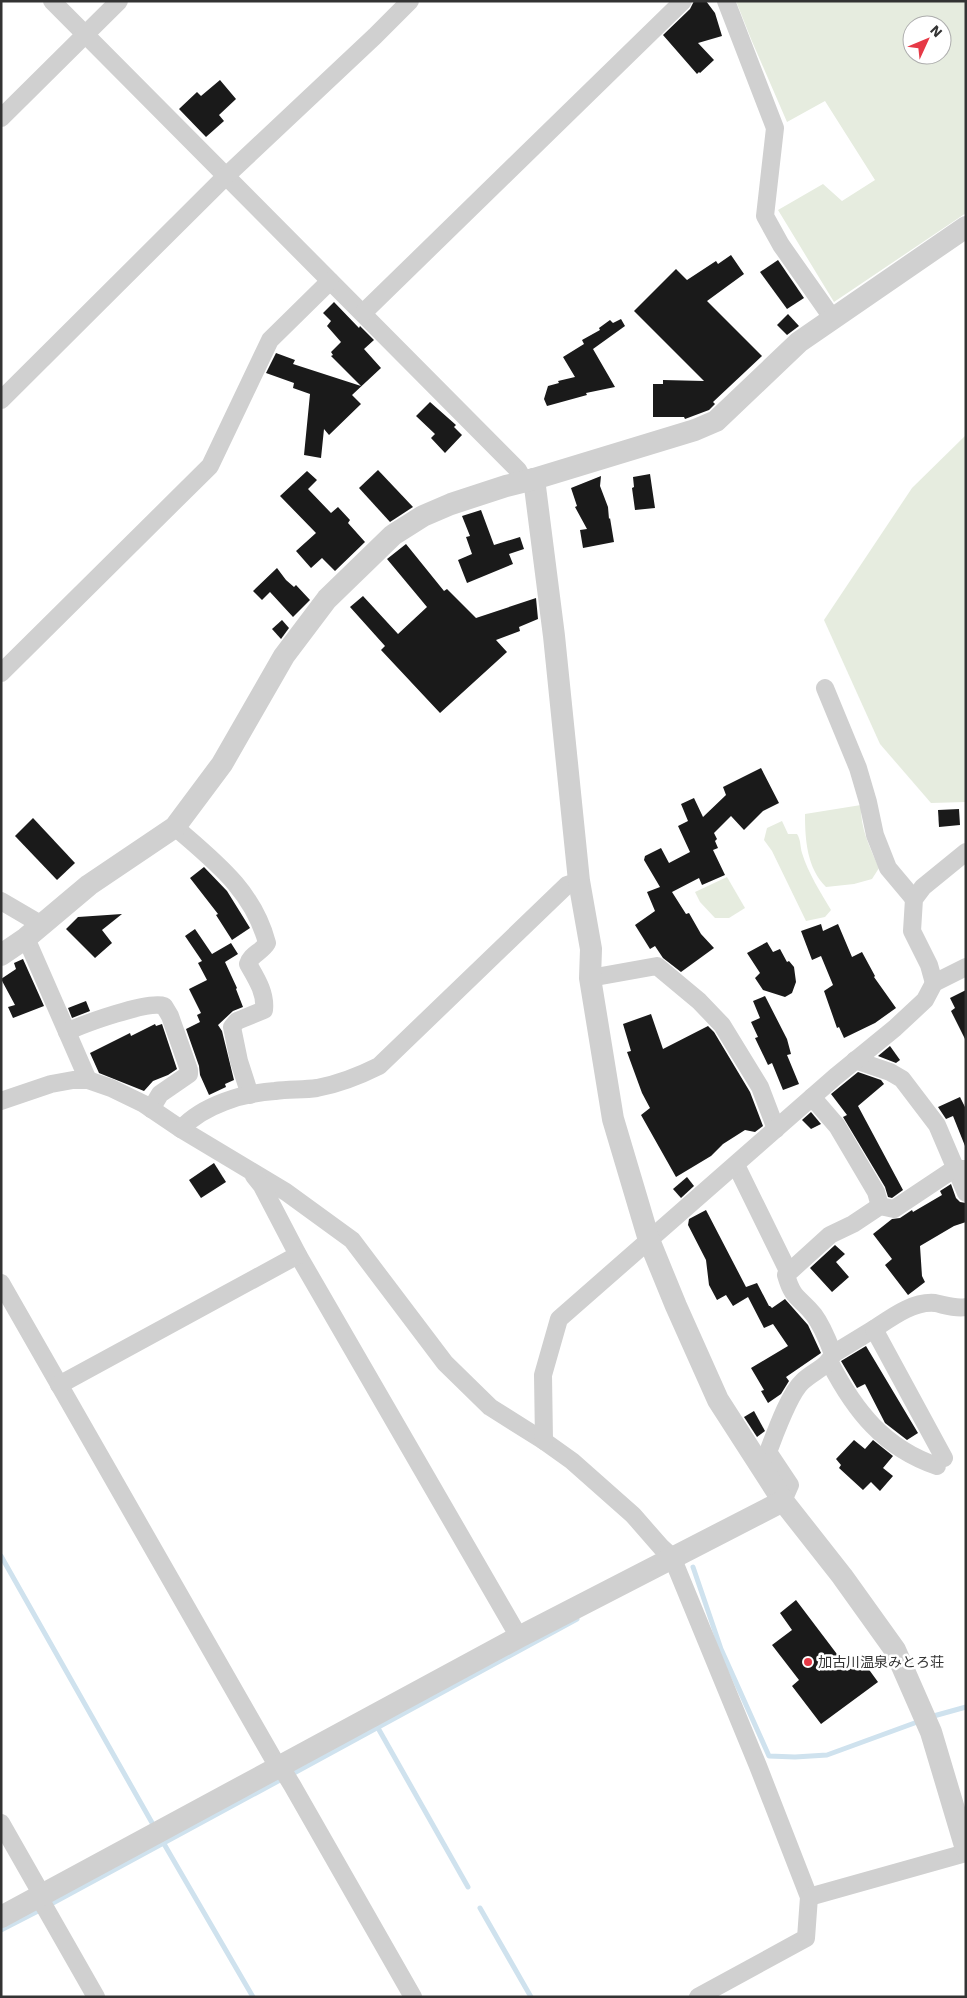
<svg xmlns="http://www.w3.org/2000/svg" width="967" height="1998" font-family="'Work Sans','Noto Sans JP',sans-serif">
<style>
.green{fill:#e6ecdf;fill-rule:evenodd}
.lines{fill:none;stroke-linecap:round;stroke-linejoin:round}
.stream{stroke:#cfe2ee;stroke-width:5}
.building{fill:#1a1a1a}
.minor{stroke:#d0d0d0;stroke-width:18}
.tertiary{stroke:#d0d0d0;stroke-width:22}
.poi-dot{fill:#e63946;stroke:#fff;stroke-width:2}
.labels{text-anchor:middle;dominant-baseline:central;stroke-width:5;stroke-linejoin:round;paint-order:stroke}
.poi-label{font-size:14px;fill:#333;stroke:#fff;text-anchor:start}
</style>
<rect width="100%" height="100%" fill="#fff"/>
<!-- green -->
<g class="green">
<path d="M 736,1 L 966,1 L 966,213 L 834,302 L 778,210 L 823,184 L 842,201 L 875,180 L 825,101 L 787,122 L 751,39 ZM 912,25 L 942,25 L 942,55 L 912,55 Z"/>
<path d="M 966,435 L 966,802 L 931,803 L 880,744 L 824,620 L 912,488 Z"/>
<path d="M 861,805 C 860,828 870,848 879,868 L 872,879 L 854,884 L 826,887 C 807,868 805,840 805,814 Z"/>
<path d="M 782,821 L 788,834 L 797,834 C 801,840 800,847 802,853 C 808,873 821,893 831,910 L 825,917 L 806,921 L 772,851 L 764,840 L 767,828 Z"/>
<path d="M 727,877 L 745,908 L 729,918 L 715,918 L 700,902 L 695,892 Z"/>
</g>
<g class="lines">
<!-- stream -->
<g class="stream">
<path d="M 1,1556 L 155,1828"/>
<path d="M 693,1567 L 721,1649 L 769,1756 L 795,1757 L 827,1755 L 920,1721"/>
<path d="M 930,1717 L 966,1707"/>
<path d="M 378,1728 L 468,1887"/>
<path d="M 294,1773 L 577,1619"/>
<path d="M 160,1837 L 253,1997"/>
<path d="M 51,1904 L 280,1780"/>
<path d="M 480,1908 L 531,1997"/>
<path d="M 1,1930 L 38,1911"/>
</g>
</g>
<!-- building -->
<g class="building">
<path d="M 694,1 L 706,1 L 715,13 L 722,36 L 698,43 L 714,60 L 700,73 L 699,72 L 697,74 L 663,35 L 690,9 Z"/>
<path d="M 220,80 L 236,99 L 219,115 L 224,121 L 206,137 L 179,109 L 197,92 L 201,96 Z"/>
<path d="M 731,255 L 744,274 L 707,301 L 762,356 L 713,402 L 715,404 L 709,410 L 685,419 L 684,417 L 653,417 L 653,384 L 663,384 L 663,380 L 704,381 L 634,311 L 676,269 L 687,280 L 716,261 L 718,264 Z"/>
<path d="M 778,260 L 804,298 L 787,309 L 760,272 Z"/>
<path d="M 334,302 L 359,328 L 360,326 L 374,340 L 364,349 L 381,368 L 352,395 L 361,404 L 329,435 L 324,429 L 321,458 L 304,455 L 310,394 L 293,388 L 294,383 L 266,373 L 276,353 L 295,360 L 293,364 L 361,386 L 331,356 L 333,355 L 331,352 L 341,342 L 327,326 L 331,321 L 323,313 Z"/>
<path d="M 788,314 L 799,326 L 787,335 L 777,325 Z"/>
<path d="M 621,319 L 625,326 L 593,349 L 615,387 L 586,393 L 587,395 L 547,406 L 544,399 L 548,386 L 559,383 L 558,381 L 575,377 L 563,357 L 584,344 L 582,340 L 600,330 L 599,328 L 610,320 L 613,323 Z"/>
<path d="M 430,402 L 456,425 L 454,427 L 462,435 L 445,453 L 431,438 L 435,434 L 416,416 Z"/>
<path d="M 378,470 L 413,507 L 390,522 L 359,488 Z"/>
<path d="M 307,471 L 317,480 L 308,489 L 331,513 L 338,507 L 350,520 L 348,523 L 365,542 L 335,571 L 322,558 L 311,568 L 296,551 L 316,533 L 280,496 Z"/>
<path d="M 650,474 L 655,508 L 635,510 L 632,488 L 634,487 L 633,477 Z"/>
<path d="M 601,476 L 600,486 L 608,507 L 609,519 L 610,518 L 614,542 L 583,548 L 580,530 L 587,529 L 575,507 L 577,506 L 571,488 Z"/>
<path d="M 481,510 L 494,545 L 520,537 L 524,549 L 509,554 L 513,564 L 467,583 L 458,560 L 472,554 L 466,537 L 470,536 L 462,516 Z"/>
<path d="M 406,544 L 444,591 L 447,589 L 476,618 L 536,598 L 538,619 L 519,627 L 520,631 L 496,640 L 507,652 L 440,713 L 381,650 L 385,646 L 350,607 L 363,596 L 398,634 L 427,607 L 387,559 Z"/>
<path d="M 277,568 L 286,580 L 294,587 L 296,585 L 310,600 L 293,617 L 270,592 L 262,600 L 253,591 Z"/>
<path d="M 282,620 L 289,628 L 281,639 L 272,629 Z"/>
<path d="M 761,768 L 779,803 L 763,811 L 744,830 L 731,816 L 714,833 L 717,839 L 715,841 L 718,848 L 713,850 L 725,875 L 702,885 L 699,878 L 672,892 L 686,914 L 689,913 L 701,934 L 714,948 L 681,972 L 663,958 L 655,946 L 650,949 L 635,925 L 655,911 L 647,892 L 660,887 L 644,860 L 645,856 L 661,848 L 669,863 L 690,852 L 678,826 L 688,821 L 681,804 L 694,798 L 703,817 L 726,795 L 723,787 Z"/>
<path d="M 959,809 L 960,825 L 939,827 L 938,810 Z"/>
<path d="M 33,818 L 75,863 L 57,880 L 15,836 Z"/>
<path d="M 204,867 L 227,891 L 250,928 L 232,940 L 216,915 L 218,914 L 190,878 Z"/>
<path d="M 122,914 L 102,930 L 112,943 L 95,958 L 66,929 L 78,917 Z"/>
<path d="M 821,924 L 823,931 L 838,924 L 852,957 L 862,952 L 875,976 L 874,977 L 896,1008 L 875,1023 L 844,1038 L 839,1027 L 837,1028 L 824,991 L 833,985 L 821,956 L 812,960 L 801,931 Z"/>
<path d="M 195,929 L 212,954 L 231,943 L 238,954 L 225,962 L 237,988 L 236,989 L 243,1007 L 233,1011 L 218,1025 L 222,1031 L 234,1080 L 225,1084 L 226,1087 L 209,1095 L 200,1075 L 199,1066 L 186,1029 L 200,1022 L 197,1015 L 201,1013 L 189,989 L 207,980 L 198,963 L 202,961 L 185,936 Z"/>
<path d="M 767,942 L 773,952 L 780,949 L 787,962 L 789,961 L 794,967 L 796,982 L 792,993 L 785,997 L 763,990 L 755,978 L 760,973 L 747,953 Z"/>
<path d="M 23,959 L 44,1006 L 13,1018 L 8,1007 L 15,1005 L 1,979 L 16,969 L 14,963 Z"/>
<path d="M 966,990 L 966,1041 L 951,1011 L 955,1008 L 950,998 Z"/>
<path d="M 765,996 L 787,1039 L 791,1054 L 787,1055 L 799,1084 L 783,1090 L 772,1063 L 768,1065 L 755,1038 L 758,1037 L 751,1022 L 760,1018 L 753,1001 Z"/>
<path d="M 86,1001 L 90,1011 L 72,1018 L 68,1008 Z"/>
<path d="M 651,1014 L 663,1049 L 708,1026 L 714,1032 L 750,1092 L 763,1126 L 755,1132 L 745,1130 L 723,1144 L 711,1156 L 676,1177 L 641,1115 L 650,1108 L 642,1093 L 627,1052 L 631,1051 L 623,1024 Z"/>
<path d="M 155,1024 L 156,1026 L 162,1024 L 177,1069 L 168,1075 L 153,1081 L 144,1091 L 99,1073 L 90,1053 L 130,1033 L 131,1036 Z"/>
<path d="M 890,1046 L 900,1060 L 896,1063 L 878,1056 Z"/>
<path d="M 858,1072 L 881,1080 L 884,1084 L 858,1106 L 903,1190 L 892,1198 L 888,1197 L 885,1187 L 843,1117 L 847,1115 L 831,1094 Z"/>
<path d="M 960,1097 L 966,1109 L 965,1146 L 953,1116 L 946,1119 L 938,1107 Z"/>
<path d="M 811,1112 L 821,1124 L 811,1129 L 802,1120 Z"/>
<path d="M 214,1163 L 226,1182 L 201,1198 L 189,1180 Z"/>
<path d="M 687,1177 L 694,1186 L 681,1198 L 673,1189 Z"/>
<path d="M 951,1184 L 956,1198 L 960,1202 L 966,1203 L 966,1222 L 954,1226 L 920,1246 L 922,1276 L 925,1282 L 908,1295 L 885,1265 L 892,1259 L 873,1234 L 892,1219 L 900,1218 L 912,1210 L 913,1212 L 942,1195 L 940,1191 Z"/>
<path d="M 706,1210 L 746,1287 L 757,1283 L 769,1306 L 770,1306 L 772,1308 L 785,1299 L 808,1325 L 821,1353 L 786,1377 L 789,1381 L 781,1394 L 768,1403 L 761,1391 L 764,1390 L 751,1368 L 788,1346 L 773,1324 L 764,1328 L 748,1297 L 733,1306 L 726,1295 L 717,1300 L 709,1285 L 706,1260 L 688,1225 L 689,1219 Z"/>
<path d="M 835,1245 L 845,1254 L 836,1262 L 849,1277 L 832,1292 L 810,1268 Z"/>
<path d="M 866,1346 L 918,1433 L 907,1440 L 885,1423 L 865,1384 L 857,1388 L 841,1361 Z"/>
<path d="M 754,1411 L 765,1431 L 757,1437 L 744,1417 Z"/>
<path d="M 854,1440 L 865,1449 L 873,1440 L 893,1456 L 883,1468 L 893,1476 L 880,1491 L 871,1482 L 863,1490 L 839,1468 L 841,1465 L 836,1459 Z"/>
<path d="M 796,1600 L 849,1670 L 862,1660 L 878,1682 L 821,1724 L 792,1686 L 799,1680 L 772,1645 L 792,1630 L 780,1613 Z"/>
</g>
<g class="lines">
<!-- minor -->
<g class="minor">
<path d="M 52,1 L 518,470 L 524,481"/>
<path d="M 726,1 L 775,128 L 765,216 L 781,245 L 833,319"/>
<path d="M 1,118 L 119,1"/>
<path d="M 363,313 L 683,1"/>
<path d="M 1,400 L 225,177 L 375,36 L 410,1"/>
<path d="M 1,673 L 210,466 L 270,340 L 330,281"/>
<path d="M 825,688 L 858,768 L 868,802 L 875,835 L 888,868 L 914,899"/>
<path d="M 175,827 C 214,861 253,890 267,943 C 262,952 251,954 248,964 C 256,978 266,993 264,1010 L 237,1021 L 232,1027 L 239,1061 L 250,1095"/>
<path d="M 1,901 L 42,925"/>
<path d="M 26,938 L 88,1080"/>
<path d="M 590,978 L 657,966 L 699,1001 L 722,1025 L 760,1087 L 776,1129"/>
<path d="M 934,983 L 929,965 L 912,931 L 914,899 L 923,887 L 966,852"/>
<path d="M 67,1032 C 83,1024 149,1000 164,1006 L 170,1016 L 189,1070 L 189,1074 L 160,1094 L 151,1109"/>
<path d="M 855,1060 L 890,1072 L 902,1079 L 937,1125 L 966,1193"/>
<path d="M 812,1097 L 837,1126 L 876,1192 L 880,1206"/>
<path d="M 1,1101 L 51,1084 L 73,1080 L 88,1080 L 111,1088 L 144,1104 L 181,1129 L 286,1192 L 352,1240 L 445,1363 L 490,1407 L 544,1441 L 572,1461 L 633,1515 L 661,1547 L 672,1557 L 758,1766 L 809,1897 L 806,1938 L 698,1997"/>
<path d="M 181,1129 C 203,1105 243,1093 275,1091 C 289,1089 303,1090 317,1088 C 339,1084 359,1076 379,1066 L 567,885 L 579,881"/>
<path d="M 736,1165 L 788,1271"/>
<path d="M 254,1176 L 262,1186 L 298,1255 L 519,1637"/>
<path d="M 1,1283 L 278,1767 L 284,1772 L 292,1785 L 413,1997"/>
<path d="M 833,1354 L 874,1329"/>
<path d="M 830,1363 C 855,1411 884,1448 937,1466"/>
<path d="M 59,1385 L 298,1255"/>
<path d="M 544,1441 L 543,1375 L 559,1319 L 835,1077 L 895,1028 L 925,1000 L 934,983 L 966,967"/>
<path d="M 944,1458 L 874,1329 C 892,1317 913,1301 935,1303 C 945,1305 955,1309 966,1307"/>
<path d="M 783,1501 L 790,1485 L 768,1452 C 775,1434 789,1394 802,1382 C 813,1371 827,1368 833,1354 C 828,1341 823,1327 814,1315 C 800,1297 793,1300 786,1275 L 830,1235 L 853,1224 L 880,1206 L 894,1209 L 954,1169 L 966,1169"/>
<path d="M 1,1823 L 42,1895"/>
<path d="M 39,1897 L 96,1997"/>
<path d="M 809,1897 L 966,1853"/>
</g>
<!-- tertiary -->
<g class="tertiary">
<path d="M 534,479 L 554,636 L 579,881 L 591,949 L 590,978 L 613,1119 L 649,1240 L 676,1306 L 718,1400 L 783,1501 L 842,1576 L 895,1650 L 931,1732 L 966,1849"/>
<path d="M 1,955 L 26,938 L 89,885 L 175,827 L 222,764 L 284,656 L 327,599 L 393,535 L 423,516 L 451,504 L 506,486 L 534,479 L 695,430 L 716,421 L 799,342 L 966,227"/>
<path d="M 1,1917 L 519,1637 L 783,1501"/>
</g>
</g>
<!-- markers -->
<circle class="poi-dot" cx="808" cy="1662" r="5"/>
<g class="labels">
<!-- poi labels -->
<g class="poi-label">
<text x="818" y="1662">加古川温泉みとろ荘</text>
</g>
</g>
<!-- border -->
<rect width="967" height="1998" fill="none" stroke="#333333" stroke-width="5"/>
<!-- north arrow -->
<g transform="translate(927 40) rotate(46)"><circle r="24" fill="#ffffff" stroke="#adadad"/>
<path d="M0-4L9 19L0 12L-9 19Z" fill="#e63946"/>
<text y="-8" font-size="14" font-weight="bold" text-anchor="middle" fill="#333333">N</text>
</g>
</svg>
